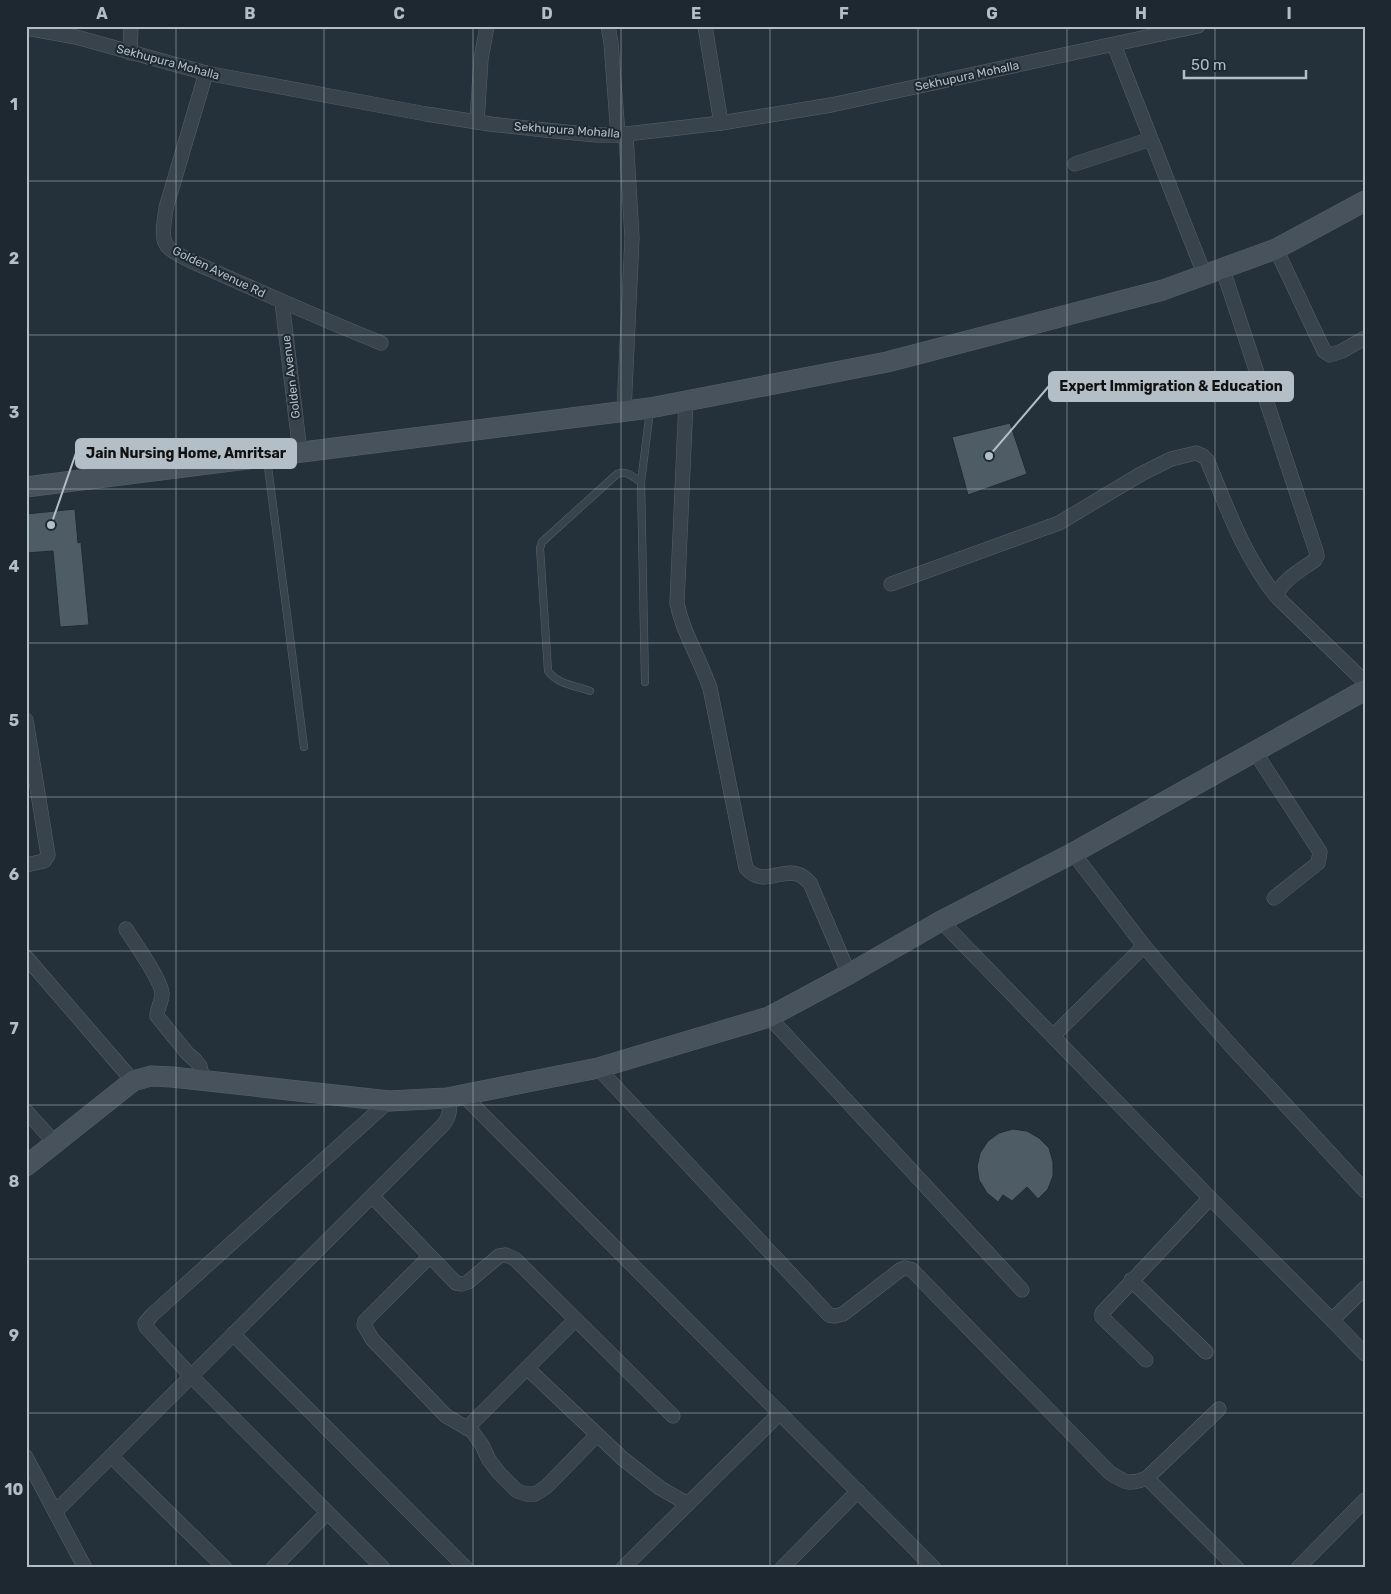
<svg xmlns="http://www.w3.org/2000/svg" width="1391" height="1594" font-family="Rubik,sans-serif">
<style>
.building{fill:#4e5c65;stroke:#202a32}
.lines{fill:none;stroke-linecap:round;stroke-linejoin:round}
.lane-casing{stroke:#576169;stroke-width:8}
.street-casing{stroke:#576169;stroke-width:15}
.secondary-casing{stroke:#576169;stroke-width:21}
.lane{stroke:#39434b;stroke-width:7}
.street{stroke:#39434b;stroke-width:14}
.secondary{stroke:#47525d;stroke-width:20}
.grid{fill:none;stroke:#b4bec6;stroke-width:1;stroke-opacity:0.55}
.labels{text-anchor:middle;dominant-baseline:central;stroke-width:4;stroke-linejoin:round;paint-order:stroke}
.street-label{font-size:12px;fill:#b4bec6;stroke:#1e2830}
.leader{fill:none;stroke:#b4bec6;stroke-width:2}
.callout-dot{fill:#b4bec6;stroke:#1e2830;stroke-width:2}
.callout{fill:#b4bec6;stroke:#b4bec6;stroke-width:2}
.callout-label{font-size:14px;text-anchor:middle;font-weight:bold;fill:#111}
.neatline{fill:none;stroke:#b4bec6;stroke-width:2}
.grid-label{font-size:16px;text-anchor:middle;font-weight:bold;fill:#b4bec6}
</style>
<rect width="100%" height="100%" fill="#25313a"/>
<!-- building -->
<g class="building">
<path d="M 1010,423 L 1027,474 L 968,495 L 952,437 Z"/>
<path d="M 75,509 L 78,543 L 81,542 L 89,625 L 60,627 L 53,551 L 26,553 L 26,514 Z"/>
<path d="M 1013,1129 L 1027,1131 L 1039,1138 L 1049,1148 L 1053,1162 L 1053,1176 L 1048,1189 L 1038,1199 L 1027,1187 L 1012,1201 L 1003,1195 L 998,1202 L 987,1193 L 979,1180 L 977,1167 L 980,1153 L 988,1141 L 999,1133 Z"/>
</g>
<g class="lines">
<!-- lane casing -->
<g class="lane-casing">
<g id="lane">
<path d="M 267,459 L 304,747"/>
<path d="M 645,682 L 641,482 L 650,411"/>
<path d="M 590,691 C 576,686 557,684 548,671 L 540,548 L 542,542 L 617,474 C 627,470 633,477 641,482"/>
</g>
</g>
<!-- street casing -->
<g class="street-casing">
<g id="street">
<path d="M 608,26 L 611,43 L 618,135"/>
<path d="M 705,26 L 721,123"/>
<path d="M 26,28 L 76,37 L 206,73 L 426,114 L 490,124 L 545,130 L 596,135 L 618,135 L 721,123 L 831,105 L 1198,26"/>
<path d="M 1114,45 L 1205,276"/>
<path d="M 130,53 L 131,26"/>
<path d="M 206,73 L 166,208 C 165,219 160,237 167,246 C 176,256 205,267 218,273 C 272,297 326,321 381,343"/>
<path d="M 477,122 L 481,59 L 487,26"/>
<path d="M 1075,164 L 1151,139"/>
<path d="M 1276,249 L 1324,351 L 1330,355 L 1342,351 L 1365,338"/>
<path d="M 1223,270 L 1316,551 L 1317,556 L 1315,560 C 1303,569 1278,582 1277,597 L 1365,682"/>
<path d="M 282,302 L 300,452"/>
<path d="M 686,401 L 677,603 C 683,633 700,659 710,688 L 746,868 C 763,888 781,867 800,875 C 804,877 807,880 810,883 L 849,974"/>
<path d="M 624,411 L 632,238 L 626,135"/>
<path d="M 891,584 L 1059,523 L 1141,474 L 1171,459 L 1196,453 L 1203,456 L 1207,460 C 1227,507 1244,557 1277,597"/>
<path d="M 26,720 L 48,855 L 44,861 L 26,865"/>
<path d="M 1255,752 L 1320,852 L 1318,863 L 1274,898"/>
<path d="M 1073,853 L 1144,946 L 1179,987 L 1233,1048 L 1365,1191"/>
<path d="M 941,921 L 1210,1198 L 1332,1320 L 1365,1354"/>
<path d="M 126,929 C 134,942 162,981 162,994 C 162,1002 157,1008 157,1016 L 187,1053 L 195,1060 L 200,1066 L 203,1080"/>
<path d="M 26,957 L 133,1081"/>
<path d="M 769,1017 L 1022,1290"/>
<path d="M 1053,1036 L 1144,946"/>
<path d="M 598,1068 L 829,1315 L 835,1316 L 843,1314 L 900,1270 L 905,1268 L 912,1270 L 1110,1473 C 1126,1483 1129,1485 1147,1478 L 1219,1409"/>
<path d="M 463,1095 L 934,1568"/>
<path d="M 26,1111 L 55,1143"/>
<path d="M 372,1196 L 456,1283 L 462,1284 L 468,1282 L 499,1256 L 506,1255 L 515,1259 L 673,1416"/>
<path d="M 429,1257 L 365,1321 L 364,1325 L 372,1339 L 446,1416 L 472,1431 L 482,1445 L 489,1460 L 499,1473 L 517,1491 L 526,1494 L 535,1494 L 546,1487 L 597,1435"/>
<path d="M 1131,1280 L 1206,1352"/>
<path d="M 1332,1320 L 1365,1288"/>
<path d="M 233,1334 L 466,1568"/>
<path d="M 1146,1360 L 1102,1317 L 1102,1313 L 1210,1198"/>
<path d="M 527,1368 L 622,1458 L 660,1488 L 688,1504"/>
<path d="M 467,1428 L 575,1320"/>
<path d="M 111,1456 L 225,1568"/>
<path d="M 26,1457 L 85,1568"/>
<path d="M 1147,1478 L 1237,1568"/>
<path d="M 55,1512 L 443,1125 C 450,1116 451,1109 447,1098"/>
<path d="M 273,1568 L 327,1513"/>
<path d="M 383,1568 L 191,1376 L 146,1327 L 145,1323 L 152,1315 L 389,1101"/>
<path d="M 623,1568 L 780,1413"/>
<path d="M 782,1568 L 858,1491"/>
<path d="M 1298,1568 L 1365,1500"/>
</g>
</g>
<!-- secondary casing -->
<g class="secondary-casing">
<g id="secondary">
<path d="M 26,487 L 650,408 L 887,362 L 1163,290 L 1276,249 L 1365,201"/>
<path d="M 26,1166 L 133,1081 L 151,1076 L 172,1077 L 389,1101 L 447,1098 L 598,1068 L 769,1017 L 849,974 L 941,921 L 1073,853 L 1365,690"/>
</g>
</g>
<!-- lane -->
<use href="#lane" class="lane"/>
<!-- street -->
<use href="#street" class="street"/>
<!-- secondary -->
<use href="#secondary" class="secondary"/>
</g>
<!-- grid -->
<path class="grid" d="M 176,26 L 176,1568M 324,26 L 324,1568M 473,26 L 473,1568M 621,26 L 621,1568M 770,26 L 770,1568M 918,26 L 918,1568M 1067,26 L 1067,1568M 1215,26 L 1215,1568M 26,181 L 1365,181M 26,335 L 1365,335M 26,489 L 1365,489M 26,643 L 1365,643M 26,797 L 1365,797M 26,951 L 1365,951M 26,1105 L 1365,1105M 26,1259 L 1365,1259M 26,1413 L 1365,1413"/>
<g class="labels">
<!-- street labels -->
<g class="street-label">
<text transform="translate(168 62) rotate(15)">Sekhupura Mohalla</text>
<text transform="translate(967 76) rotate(-12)">Sekhupura Mohalla</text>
<text transform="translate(567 130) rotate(4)">Sekhupura Mohalla</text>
<text transform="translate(219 272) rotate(26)">Golden Avenue Rd</text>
<text transform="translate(291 377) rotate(-97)">Golden Avenue</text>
</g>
</g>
<!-- callouts -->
<path class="leader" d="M989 456L1049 386M51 525L76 453"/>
<g class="callout-dot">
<circle cx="989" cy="456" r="5"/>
<circle cx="51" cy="525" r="5"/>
</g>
<g class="callout">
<rect x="1049" y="372" width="244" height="29" rx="5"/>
<rect x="76" y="439" width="220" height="29" rx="5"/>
</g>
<g class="callout-label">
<text x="1171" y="391">Expert Immigration &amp; Education</text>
<text x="186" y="458">Jain Nursing Home, Amritsar</text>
</g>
<!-- border -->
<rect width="1391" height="1594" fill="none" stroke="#1e2830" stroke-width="55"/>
<!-- scale -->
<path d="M1184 70v8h122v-8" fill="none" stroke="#b4bec6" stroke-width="2.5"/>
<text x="1191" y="70" font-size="15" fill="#b4bec6" stroke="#1e2830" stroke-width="4" paint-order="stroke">50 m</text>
<rect x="28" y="28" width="1336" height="1538" class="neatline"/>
<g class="grid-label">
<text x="102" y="19">A</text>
<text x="250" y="19">B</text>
<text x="399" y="19">C</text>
<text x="547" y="19">D</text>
<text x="696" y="19">E</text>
<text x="844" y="19">F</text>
<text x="992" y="19">G</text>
<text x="1141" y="19">H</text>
<text x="1289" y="19">I</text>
<text x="14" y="110">1</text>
<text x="14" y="264">2</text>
<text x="14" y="418">3</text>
<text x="14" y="572">4</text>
<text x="14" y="726">5</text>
<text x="14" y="880">6</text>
<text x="14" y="1034">7</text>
<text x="14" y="1187">8</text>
<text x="14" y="1341">9</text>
<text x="14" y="1495">10</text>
</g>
</svg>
